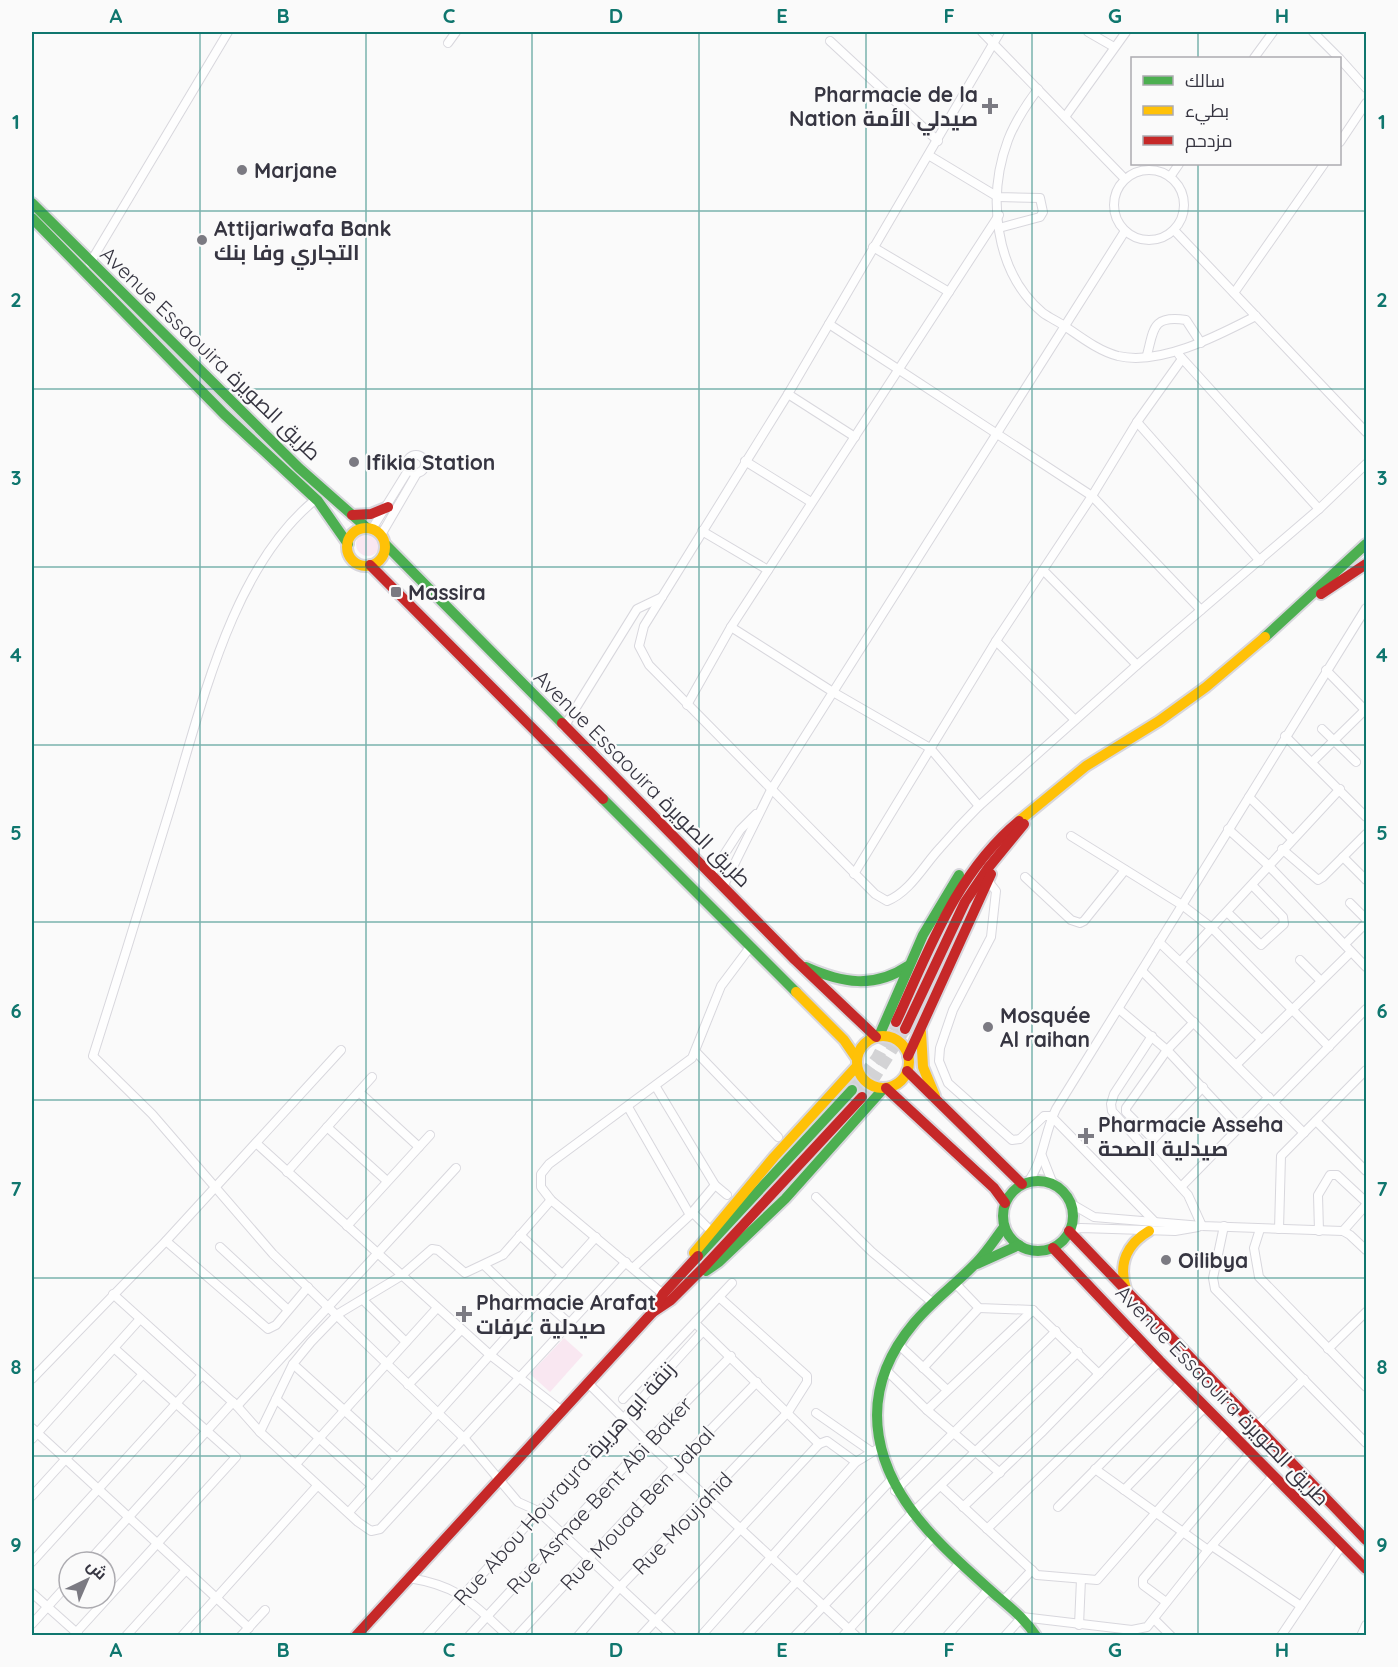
<svg xmlns="http://www.w3.org/2000/svg" width="1398" height="1667" font-family="Quicksand,Cairo,sans-serif">
<style>
.green{fill:#f9e7f1}
.lines{fill:none;stroke-linecap:round;stroke-linejoin:round}
.primary-tunnel{stroke:#d3d3d5;stroke-width:12;stroke-dasharray:12 6;stroke-linecap:butt}
.street-casing{stroke:#d8d7dd;stroke-width:10}
.fast-casing{stroke:#d8d7dd;stroke-width:14}
.slow-casing{stroke:#d8d7dd;stroke-width:14}
.jam-casing{stroke:#d8d7dd;stroke-width:14}
.street{stroke:#fefefe;stroke-width:8}
.fast{stroke:#4caf50;stroke-width:10}
.slow{stroke:#ffc107;stroke-width:10}
.jam{stroke:#c62828;stroke-width:10}
.grid{fill:none;stroke:#0f766e;stroke-width:1.5;stroke-opacity:0.55}
.poi-dot{fill:#7b7a82;stroke:#fafafa;stroke-width:2}
.labels{text-anchor:middle;dominant-baseline:central;stroke-width:4.5;stroke-linejoin:round;paint-order:stroke}
.poi-label{font-size:21px;font-weight:bold;fill:#363541;stroke:#fafafa;text-anchor:start}
.street-label{font-size:21px;fill:#363541;stroke:#fafafa}
.neatline{fill:none;stroke:#0f766e;stroke-width:2}
.grid-label{font-size:20px;text-anchor:middle;font-weight:bold;fill:#0f766e}
</style>
<rect width="100%" height="100%" fill="#fafafa"/>
<!-- green -->
<g class="green">
<circle cx="368" cy="544" r="12"/>
<path d="M 564,1338 L 583,1355 L 550,1392 L 530,1374 Z"/>
</g>
<g class="lines">
<!-- primary-tunnel -->
<g class="primary-tunnel">
<path d="M 852,1090 L 877,1058 L 896,1022"/>
<path d="M 862,1097 L 905,1029"/>
</g>
<!-- street casing -->
<g class="street-casing">
<g id="street">
<path d="M 982,32 L 1125,179"/>
<path d="M 1000,32 L 788,394 L 644,626 L 639,646 L 649,665 L 875,894 L 887,901 C 910,892 924,865 940,848 C 953,833 966,819 979,806 L 1137,665 L 1319,509 L 1366,464"/>
<path d="M 1088,32 L 1114,47"/>
<path d="M 1313,32 L 1339,58"/>
<path d="M 830,41 L 938,141"/>
<path d="M 448,43 L 456,32"/>
<path d="M 1254,58 L 1273,32"/>
<path d="M 1340,59 L 1366,88"/>
<path d="M 1038,89 C 1026,105 1015,122 1008,140 C 987,196 994,272 1043,313 C 1050,318 1059,322 1066,327 C 1082,338 1099,351 1118,356 C 1161,366 1219,335 1256,316"/>
<path d="M 1065,117 L 1126,32"/>
<path d="M 1340,142 L 1366,103"/>
<path d="M 930,156 L 998,197 L 1040,198 L 1043,212 L 1040,217 L 999,228"/>
<circle cx="1149" cy="205" r="35"/>
<path d="M 1170,177 L 1179,164"/>
<path d="M 1174,230 L 1366,432"/>
<path d="M 873,247 L 949,292"/>
<path d="M 90,263 L 228,32"/>
<path d="M 1234,293 L 1324,164"/>
<path d="M 829,324 L 1092,496 L 1201,610"/>
<path d="M 1147,355 C 1154,329 1152,315 1186,320 L 1201,343"/>
<path d="M 1179,355 L 1319,509"/>
<path d="M 788,394 L 855,437"/>
<path d="M 1137,422 L 1260,561"/>
<circle cx="416" cy="464" r="9"/>
<path d="M 745,461 L 811,502"/>
<path d="M 315,500 C 231,568 201,709 170,809 C 145,891 119,974 93,1056 L 152,1114 L 273,1254 L 465,1439 L 518,1502 L 538,1511 L 672,1636"/>
<path d="M 372,529 L 409,469"/>
<path d="M 702,531 L 768,570"/>
<path d="M 381,535 L 417,473"/>
<path d="M 1043,570 L 1137,665"/>
<path d="M 731,627 L 833,692 L 930,748 L 979,806"/>
<path d="M 996,641 L 1075,720"/>
<path d="M 1326,670 L 1366,711"/>
<path d="M 687,705 L 731,627 L 999,215"/>
<path d="M 564,727 L 637,609 L 662,597"/>
<path d="M 1322,729 L 1356,762"/>
<path d="M 1285,736 L 1366,817"/>
<path d="M 1312,762 L 1366,709"/>
<path d="M 1249,797 L 1292,839"/>
<path d="M 1228,829 L 1268,865 L 1366,967"/>
<path d="M 1071,836 L 1182,905 L 1212,928 L 1329,1047"/>
<path d="M 1282,849 L 1318,880 L 1323,877 L 1366,834"/>
<path d="M 1343,857 L 1366,880"/>
<path d="M 854,874 L 996,641 L 1092,496 L 1137,422 L 1182,359"/>
<path d="M 711,875 L 740,830 L 756,814"/>
<path d="M 1025,877 L 1071,920 L 1080,923 L 1084,921 L 1125,870"/>
<path d="M 988,881 L 996,891 L 991,937 L 953,1010 L 940,1048 L 939,1061 L 948,1083 L 1012,1140 L 1020,1139 L 1044,1116 L 1051,1116 L 1154,1221"/>
<path d="M 723,887 L 771,790 L 1125,231"/>
<path d="M 1350,903 L 1366,919"/>
<path d="M 1227,912 L 1261,945 L 1284,924 L 1283,917 L 1253,886"/>
<path d="M 1159,942 L 1261,1039"/>
<path d="M 1345,944 L 1366,923"/>
<path d="M 1300,960 L 1321,981"/>
<path d="M 1181,961 L 1340,789"/>
<path d="M 1142,971 L 1304,1133"/>
<path d="M 1120,1010 L 1167,1050 L 1239,1127"/>
<path d="M 1152,1036 L 1114,1094 L 1111,1104 L 1112,1111 L 1188,1195 L 1202,1226"/>
<path d="M 696,1052 L 778,1137"/>
<path d="M 1237,1064 L 1351,952"/>
<path d="M 656,1087 L 715,1185 L 727,1195"/>
<path d="M 359,1092 L 419,1147"/>
<path d="M 1274,1102 L 1366,1009"/>
<path d="M 628,1107 L 690,1215"/>
<path d="M 1316,1121 L 1366,1171"/>
<path d="M 327,1127 L 387,1181"/>
<path d="M 1153,1139 L 1126,1112 L 1126,1108 L 1167,1050 L 1194,1022"/>
<path d="M 256,1143 L 489,1354 L 562,1411"/>
<path d="M 1145,1148 L 1203,1087"/>
<path d="M 1042,1156 L 1053,1184"/>
<path d="M 287,1172 L 372,1077"/>
<path d="M 1028,1182 C 1044,1160 1044,1133 1056,1109 L 1366,608"/>
<path d="M 1181,1187 L 1269,1097"/>
<path d="M 816,1197 L 872,1252 L 933,1303"/>
<path d="M 551,1200 L 503,1255 L 465,1273 L 438,1250 L 432,1249 L 401,1276 L 338,1314 L 311,1342 L 293,1364 L 260,1432 L 358,1522 L 371,1531 L 380,1529 L 626,1262"/>
<path d="M 1070,1203 L 1094,1217 L 1202,1226 L 1343,1231 L 1350,1235 L 1366,1250"/>
<path d="M 693,1213 L 707,1227"/>
<path d="M 347,1226 L 430,1135"/>
<path d="M 1224,1226 L 1213,1278 L 1215,1289 L 1366,1443"/>
<path d="M 1260,1229 L 1254,1248 L 1259,1277 L 1366,1387"/>
<path d="M 1279,1229 L 1281,1156 L 1366,1070"/>
<path d="M 1070,1230 L 1081,1228 L 1175,1231 L 1198,1227"/>
<path d="M 1319,1231 L 1318,1195 L 1330,1175 L 1337,1175 L 1366,1202"/>
<path d="M 1343,1231 L 1366,1205"/>
<path d="M 520,1235 L 563,1275"/>
<path d="M 166,1241 L 268,1329 L 276,1325 L 308,1287"/>
<path d="M 220,1247 L 287,1309"/>
<path d="M 484,1265 L 530,1309"/>
<path d="M 633,1268 L 690,1215 L 715,1185"/>
<path d="M 954,1282 L 979,1308 L 1033,1310 L 1099,1374"/>
<path d="M 113,1294 L 237,1406 L 260,1432"/>
<path d="M 663,1294 L 551,1200 L 541,1187 L 541,1174 L 549,1164 L 692,1058 L 721,986 L 751,946"/>
<path d="M 541,1298 L 571,1325"/>
<path d="M 363,1300 L 406,1342"/>
<path d="M 695,1323 L 819,1444"/>
<path d="M 898,1344 L 947,1390"/>
<path d="M 1328,1349 L 1366,1312"/>
<path d="M 293,1364 L 397,1458"/>
<path d="M 923,1368 L 979,1308"/>
<path d="M 886,1370 L 927,1410 L 1000,1473"/>
<path d="M 32,1379 L 166,1241 L 341,1050"/>
<path d="M 588,1383 L 647,1442 L 856,1636"/>
<path d="M 408,1385 L 461,1330"/>
<path d="M 276,1399 L 372,1486"/>
<path d="M 623,1399 L 732,1283"/>
<path d="M 237,1406 L 456,1168"/>
<path d="M 927,1410 L 1033,1310"/>
<path d="M 816,1413 L 872,1452"/>
<path d="M 1256,1427 L 1304,1379"/>
<path d="M 32,1428 L 249,1628"/>
<path d="M 32,1439 L 140,1319"/>
<path d="M 819,1444 L 827,1441 L 856,1462"/>
<path d="M 296,1464 L 437,1308"/>
<path d="M 1095,1469 L 1208,1550"/>
<path d="M 942,1487 L 1037,1575 L 1097,1580 L 1228,1430"/>
<path d="M 1124,1490 L 1205,1407"/>
<path d="M 895,1491 L 1056,1331"/>
<path d="M 32,1496 L 143,1374"/>
<path d="M 963,1507 L 1043,1431 L 1136,1336"/>
<path d="M 1058,1507 L 1181,1383"/>
<path d="M 349,1512 L 596,1237"/>
<path d="M 987,1529 L 1160,1361"/>
<path d="M 1212,1546 L 1301,1606"/>
<path d="M 32,1562 L 202,1375"/>
<path d="M 88,1562 L 233,1402"/>
<path d="M 409,1578 C 460,1586 472,1603 508,1636"/>
<path d="M 32,1593 L 78,1634"/>
<path d="M 1003,1601 L 1032,1570"/>
<path d="M 1166,1602 L 1143,1585 L 1143,1579 L 1250,1453"/>
<path d="M 1155,1620 L 1171,1636"/>
<path d="M 32,1624 L 69,1583"/>
<path d="M 1079,1625 L 1081,1579"/>
<path d="M 73,1636 L 236,1457 L 114,1348"/>
<path d="M 126,1636 L 186,1570"/>
<path d="M 182,1636 L 317,1486"/>
<path d="M 241,1636 L 265,1610"/>
<path d="M 426,1636 L 703,1331"/>
<path d="M 469,1636 L 647,1442 L 731,1356"/>
<path d="M 517,1636 L 674,1467 L 757,1382"/>
<path d="M 578,1636 L 619,1588 L 788,1412 L 807,1382 L 807,1376 L 719,1297"/>
<path d="M 641,1636 L 819,1444"/>
<path d="M 701,1636 L 856,1462 L 879,1448"/>
<path d="M 746,1636 L 890,1481"/>
<path d="M 795,1636 L 911,1514 L 1078,1352"/>
<path d="M 843,1636 L 933,1537"/>
<path d="M 895,1636 L 960,1563"/>
<path d="M 947,1636 L 989,1589"/>
<path d="M 1005,1636 L 1022,1617 L 1132,1630 L 1147,1627 L 1208,1550 L 1273,1476"/>
<path d="M 1281,1636 L 1342,1545"/>
<path d="M 1361,1636 L 1366,1625"/>
</g>
</g>
<!-- fast casing -->
<g class="fast-casing">
<g id="fast">
<path d="M 32,203 L 299,468 L 367,528"/>
<path d="M 32,218 L 224,414 L 318,501 L 348,544"/>
<path d="M 385,544 L 562,723"/>
<path d="M 1265,637 L 1366,544"/>
<path d="M 603,799 L 796,992"/>
<path d="M 806,967 C 842,983 874,989 908,966"/>
<path d="M 879,1036 L 923,935 L 959,875"/>
<circle cx="1038" cy="1216" r="35"/>
<path d="M 1004,1227 C 995,1239 987,1252 976,1263 C 956,1284 932,1301 914,1323 C 851,1398 875,1477 938,1541 C 957,1561 978,1579 998,1597 C 1012,1609 1026,1620 1036,1636"/>
<path d="M 698,1256 L 852,1090"/>
<path d="M 977,1264 L 1019,1245"/>
<path d="M 706,1271 L 719,1262 L 785,1199 L 884,1088"/>
</g>
</g>
<!-- slow casing -->
<g class="slow-casing">
<g id="slow">
<circle cx="366" cy="547" r="19"/>
<path d="M 1019,821 L 1086,766 L 1159,721 L 1206,687 L 1265,637"/>
<path d="M 796,992 L 844,1040 L 857,1059"/>
<path d="M 921,1032 L 923,1067 L 935,1096"/>
<circle cx="883" cy="1062" r="26"/>
<path d="M 694,1253 L 774,1157 L 857,1066"/>
<path d="M 1126,1289 C 1118,1264 1127,1244 1149,1231"/>
</g>
</g>
<!-- jam casing -->
<g class="jam-casing">
<g id="jam">
<path d="M 352,515 L 371,514 L 388,507"/>
<path d="M 370,565 L 603,799"/>
<path d="M 1321,594 L 1366,564"/>
<path d="M 562,723 L 795,960 L 876,1037"/>
<path d="M 896,1022 C 929,950 956,873 1019,821"/>
<path d="M 905,1029 L 965,902 L 988,868 L 1024,824"/>
<path d="M 908,1056 L 991,874"/>
<path d="M 907,1071 L 1022,1184"/>
<path d="M 886,1088 L 994,1188 L 1005,1203"/>
<path d="M 1069,1231 L 1366,1540"/>
<path d="M 1053,1248 L 1160,1361 L 1366,1569"/>
<path d="M 653,1312 L 671,1300 L 705,1266 L 862,1097"/>
<path d="M 356,1636 L 652,1313 L 663,1294 L 698,1256"/>
</g>
</g>
<!-- street -->
<use href="#street" class="street"/>
<!-- fast -->
<use href="#fast" class="fast"/>
<!-- slow -->
<use href="#slow" class="slow"/>
<!-- jam -->
<use href="#jam" class="jam"/>
</g>
<!-- grid -->
<path class="grid" d="M 200,32 L 200,1636M 366,32 L 366,1636M 532,32 L 532,1636M 699,32 L 699,1636M 866,32 L 866,1636M 1032,32 L 1032,1636M 1198,32 L 1198,58M 1198,164 L 1198,1636M 32,211 L 1366,211M 32,389 L 1366,389M 32,567 L 1366,567M 32,745 L 1366,745M 32,922 L 1366,922M 32,1100 L 1366,1100M 32,1278 L 1366,1278M 32,1456 L 1366,1456"/>
<!-- markers -->
<g class="poi-dot">
<path d="M987 97h6v6h6v6h-6v6h-6v-6h-6v-6h6z"/>
<circle cx="242" cy="170" r="6"/>
<circle cx="202" cy="240" r="6"/>
<circle cx="354" cy="462" r="6"/>
<rect x="390" y="586" width="12" height="12" rx="3"/>
<circle cx="988" cy="1027" r="6"/>
<path d="M1083 1127h6v6h6v6h-6v6h-6v-6h-6v-6h6z"/>
<circle cx="1166" cy="1260" r="6"/>
<path d="M461 1305h6v6h6v6h-6v6h-6v-6h-6v-6h6z"/>
</g>
<g class="labels">
<!-- poi labels -->
<g class="poi-label">
<text x="978" y="94" text-anchor="end">Pharmacie de la<tspan x="978" dy="24">Nation صيدلي الأمة</tspan></text>
<text x="254" y="170">Marjane</text>
<text x="214" y="228">Attijariwafa Bank<tspan x="214" dy="24">التجاري وفا بنك</tspan></text>
<text x="366" y="462">Ifikia Station</text>
<text x="408" y="592">Massira</text>
<text x="1000" y="1015">Mosquée<tspan x="1000" dy="24">Al raihan</tspan></text>
<text x="1098" y="1124">Pharmacie Asseha<tspan x="1098" dy="24">صيدلية الصحة</tspan></text>
<text x="1178" y="1260">Oilibya</text>
<text x="476" y="1302">Pharmacie Arafat<tspan x="476" dy="24">صيدلية عرفات</tspan></text>
</g>
<!-- street labels -->
<g class="street-label">
<text transform="translate(211 353) rotate(44)">Avenue Essaouira طريق الصويرة</text>
<text transform="translate(643 778) rotate(45)">Avenue Essaouira طريق الصويرة</text>
<text transform="translate(1223 1395) rotate(46)">Avenue Essaouira طريق الصويرة</text>
<text transform="translate(564 1483) rotate(-48)">Rue Abou Hourayra زنقة ابو هريرة</text>
<text transform="translate(599 1495) rotate(-47)">Rue Asmae Bent Abi Baker</text>
<text transform="translate(637 1508) rotate(-47)">Rue Mouad Ben Jabal</text>
<text transform="translate(682 1523) rotate(-46)">Rue Moujahid</text>
</g>
</g>
<!-- border -->
<rect width="1398" height="1667" fill="none" stroke="#fafafa" stroke-width="66"/>
<!-- legend -->
<rect x="1131" y="57" width="210" height="108" fill="#fafafa" stroke="#acabb0" stroke-width="1.5"/>
<rect x="1143" y="76" width="30" height="9" fill="#4caf50" stroke="#acabb0" stroke-width="1.5"/>
<text x="1185" y="87" font-size="18" fill="#363541">سالك</text>
<rect x="1143" y="106" width="30" height="9" fill="#ffc107" stroke="#acabb0" stroke-width="1.5"/>
<text x="1185" y="117" font-size="18" fill="#363541">بطيء</text>
<rect x="1143" y="136" width="30" height="9" fill="#c62828" stroke="#acabb0" stroke-width="1.5"/>
<text x="1185" y="147" font-size="18" fill="#363541">مزدحم</text>
<!-- north arrow -->
<g transform="translate(87 1580) rotate(44)"><circle r="28" fill="#fafafa" stroke="#acabb0" stroke-width="1.5"/>
<path d="M0-4.5L10 22L0 15L-10 22Z" fill="#7b7a82"/>
<text y="-9" font-size="16" font-weight="bold" text-anchor="middle" fill="#363541">ش</text>
</g>
<rect x="33" y="33" width="1332" height="1601" class="neatline"/>
<g class="grid-label">
<text x="116" y="23">A</text>
<text x="283" y="23">B</text>
<text x="449" y="23">C</text>
<text x="616" y="23">D</text>
<text x="782" y="23">E</text>
<text x="949" y="23">F</text>
<text x="1115" y="23">G</text>
<text x="1282" y="23">H</text>
<text x="16" y="129">1</text>
<text x="1382" y="129">1</text>
<text x="16" y="307">2</text>
<text x="1382" y="307">2</text>
<text x="16" y="485">3</text>
<text x="1382" y="485">3</text>
<text x="16" y="662">4</text>
<text x="1382" y="662">4</text>
<text x="16" y="840">5</text>
<text x="1382" y="840">5</text>
<text x="16" y="1018">6</text>
<text x="1382" y="1018">6</text>
<text x="16" y="1196">7</text>
<text x="1382" y="1196">7</text>
<text x="16" y="1374">8</text>
<text x="1382" y="1374">8</text>
<text x="16" y="1552">9</text>
<text x="1382" y="1552">9</text>
<text x="116" y="1657">A</text>
<text x="283" y="1657">B</text>
<text x="449" y="1657">C</text>
<text x="616" y="1657">D</text>
<text x="782" y="1657">E</text>
<text x="949" y="1657">F</text>
<text x="1115" y="1657">G</text>
<text x="1282" y="1657">H</text>
</g>
</svg>
